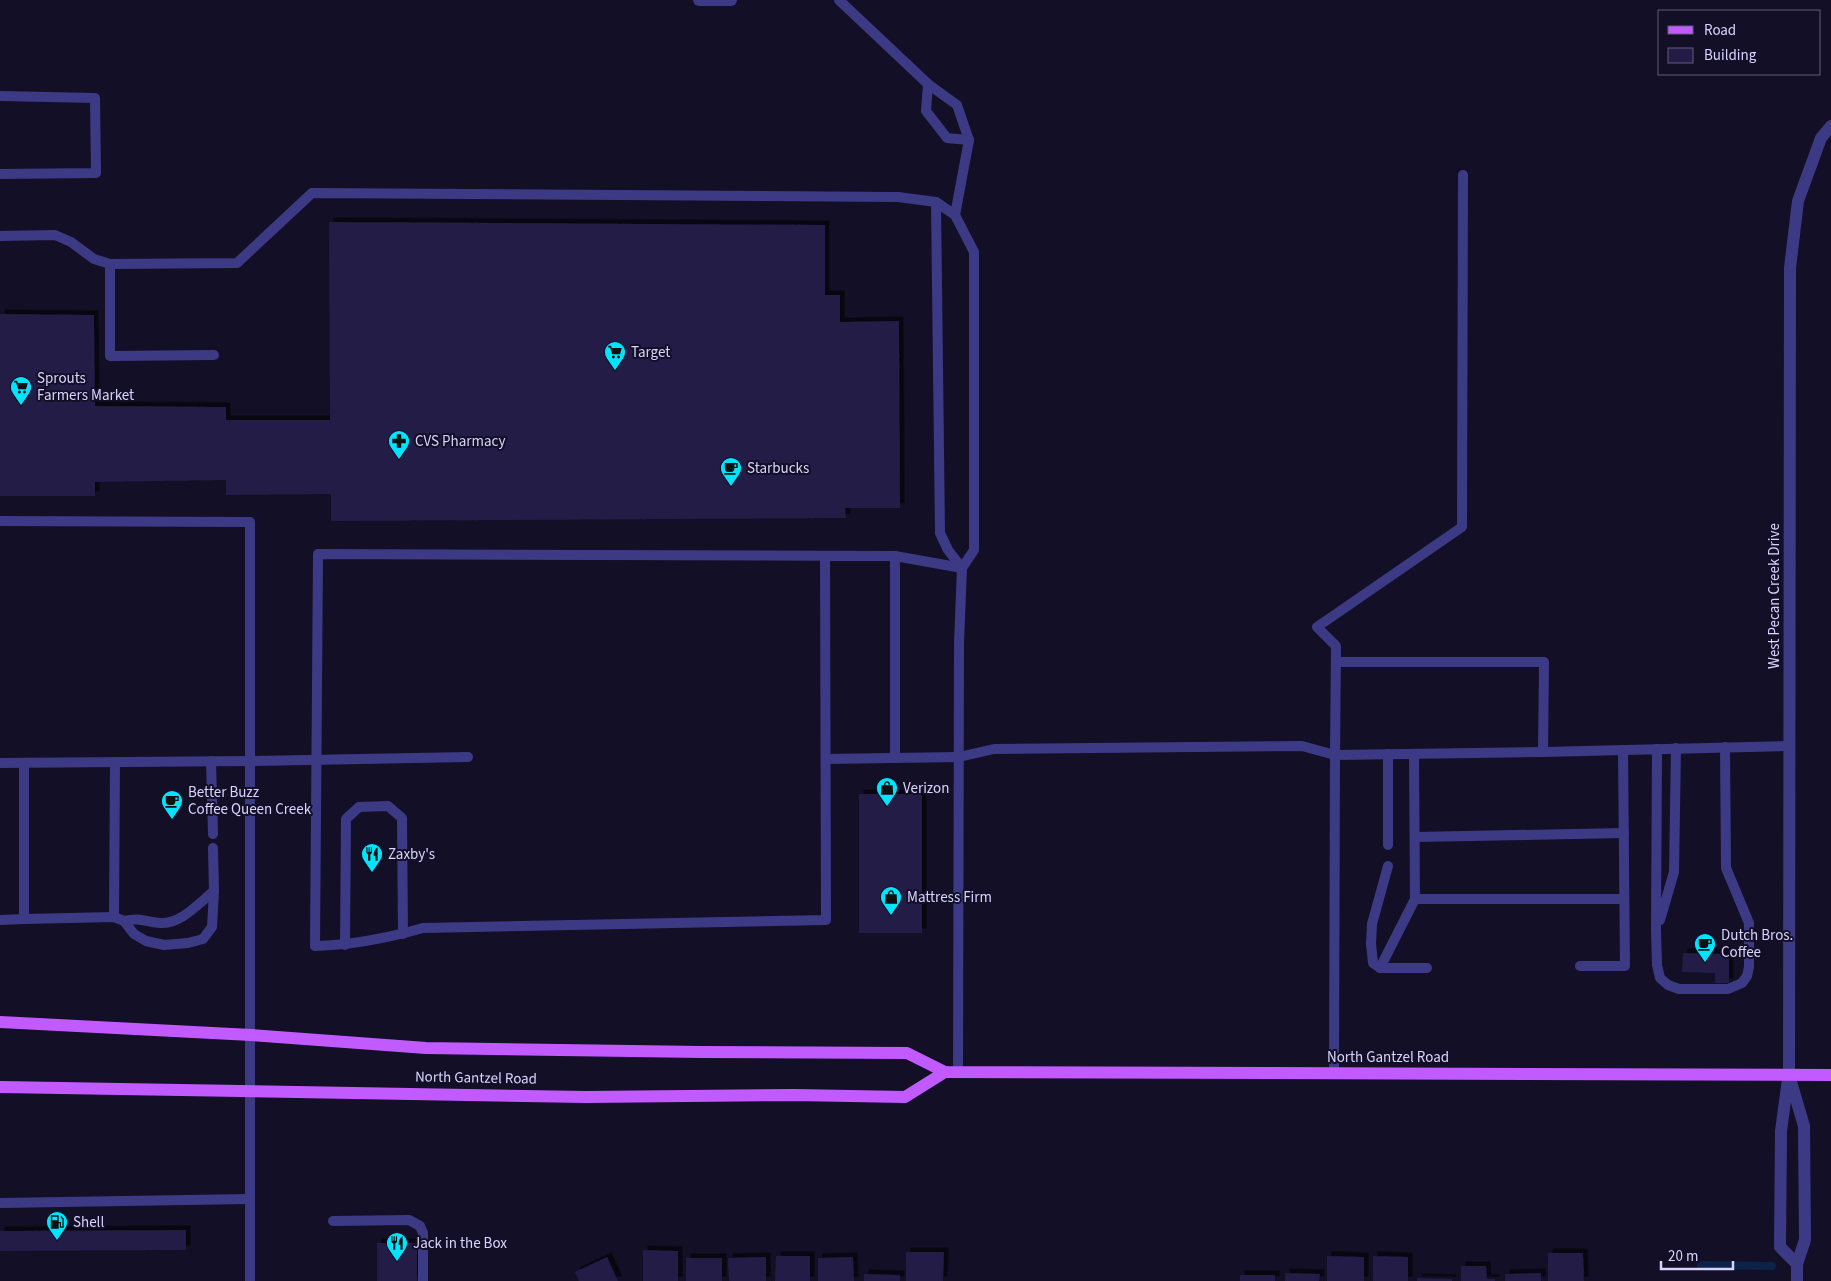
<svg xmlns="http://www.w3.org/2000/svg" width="1831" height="1281" font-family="'Source Sans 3',sans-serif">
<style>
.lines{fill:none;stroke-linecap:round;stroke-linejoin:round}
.stream{stroke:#0c2248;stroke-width:8}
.building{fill:#241b47;filter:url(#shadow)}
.service{stroke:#3d3a85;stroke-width:10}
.minor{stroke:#3d3a85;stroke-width:12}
.tertiary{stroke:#3d3a85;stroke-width:12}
.primary{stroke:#c25bff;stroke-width:12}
.labels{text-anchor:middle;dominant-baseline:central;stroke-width:4;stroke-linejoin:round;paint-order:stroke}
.poi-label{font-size:15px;fill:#d9d4ff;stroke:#130f26;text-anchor:start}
.street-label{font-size:15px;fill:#d9d4ff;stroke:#130f26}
</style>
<defs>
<filter id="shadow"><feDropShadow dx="4.5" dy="-4.5" stdDeviation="0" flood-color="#0009"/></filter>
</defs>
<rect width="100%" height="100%" fill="#130f26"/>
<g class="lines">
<!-- stream -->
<path class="stream" d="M 1701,1265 L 1772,1266"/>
</g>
<!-- building -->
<g class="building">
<path d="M 329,222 L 825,225 L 825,295 L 840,295 L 840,322 L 899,321 L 900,508 L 845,508 L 846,518 L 331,521 L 331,494 L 226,495 L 226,480 L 95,482 L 95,496 L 0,496 L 0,314 L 94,315 L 95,406 L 226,407 L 226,420 L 330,420 Z"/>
<rect x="859" y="794" width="63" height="139"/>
<path d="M 1683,953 L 1729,954 L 1729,983 L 1715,983 L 1715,973 L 1682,972 Z"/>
<path d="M 186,1230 L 186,1250 L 0,1251 L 0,1231 Z"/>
<rect x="377" y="1243" width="40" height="38"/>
<path d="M 643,1250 L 678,1251 L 678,1281 L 643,1281 Z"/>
<path d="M 906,1252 L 944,1252 L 943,1281 L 906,1281 Z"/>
<path d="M 1548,1253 L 1583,1253 L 1584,1281 L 1548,1281 Z"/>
<path d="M 776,1256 L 810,1256 L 810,1281 L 775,1281 Z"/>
<path d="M 1327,1256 L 1364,1257 L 1364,1281 L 1327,1281 Z"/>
<path d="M 1373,1256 L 1408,1257 L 1408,1281 L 1373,1281 Z"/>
<path d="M 607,1257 L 618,1281 L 579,1281 L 575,1272 Z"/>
<path d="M 766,1257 L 766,1281 L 729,1281 L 728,1258 Z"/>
<path d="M 853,1257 L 854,1281 L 818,1281 L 818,1258 Z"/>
<rect x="686" y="1258" width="36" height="23"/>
<path d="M 1461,1266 L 1486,1266 L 1487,1279 L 1495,1279 L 1495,1281 L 1461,1281 Z"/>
<path d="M 1285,1273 L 1320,1274 L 1319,1281 L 1285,1281 Z"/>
<path d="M 1541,1273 L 1541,1281 L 1505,1281 L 1505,1274 Z"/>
<path d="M 864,1274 L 900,1275 L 900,1281 L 864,1281 Z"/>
<rect x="1240" y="1275" width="35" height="6"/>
<path d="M 1417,1278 L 1452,1279 L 1452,1281 L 1417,1281 Z"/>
</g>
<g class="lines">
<!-- service -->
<g class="service">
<path d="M 839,0 L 928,84 L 957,105 L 969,140 L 955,215"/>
<path d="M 928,84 L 926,111 L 947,138 L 969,140"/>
<path d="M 0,96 L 95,98 L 96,173 L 0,174"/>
<path d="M 936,202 L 940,533 L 948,550 L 962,568"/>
<path d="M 0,236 L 55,235 L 71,242 L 94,259 L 110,264 L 237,263 L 312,193 L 898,197 L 936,202 L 955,215 L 974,252 L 974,550 L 962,568 L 959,643 L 958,1072"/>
<path d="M 110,264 L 110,356 L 214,355"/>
<path d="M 0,521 L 250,522 L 250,1281"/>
<path d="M 825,556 L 826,920 L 423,928 C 388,938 352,945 315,946 L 318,554 L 895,556 L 962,568"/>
<path d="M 895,556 L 895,758"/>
<path d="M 1336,662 L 1544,662 L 1543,752"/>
<path d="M 1657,749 L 1656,930 L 1657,965 L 1660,978 L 1668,985 L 1679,989 L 1728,989 L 1742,983 L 1747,976 L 1749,967 L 1749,923 L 1726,868 L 1725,747"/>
<path d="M 1388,754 L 1388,845"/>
<path d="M 826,759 L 959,757 L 994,749 L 1302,746 L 1335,755 L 1336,646 L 1317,627 L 1462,527 L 1463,175"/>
<path d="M 211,761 L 213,834"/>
<path d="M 0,763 L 250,761 L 468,757"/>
<path d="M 1415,837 L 1624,833"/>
<path d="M 1388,866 L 1372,924 L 1371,944 L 1373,963 L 1380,968 L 1427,968"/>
<path d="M 1415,899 L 1624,899"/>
<path d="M 114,917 L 115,762"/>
<path d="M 24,919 L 114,917 L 124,921 L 134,934 L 146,941 L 164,945 L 188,943 L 203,939 L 212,927 L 214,891 L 213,848"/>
<path d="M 0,920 L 24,919 L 24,763"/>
<path d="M 1660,920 L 1674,872 L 1676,748"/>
<path d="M 124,921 C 142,917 144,922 160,923 C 181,924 198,904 214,891"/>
<path d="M 345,945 L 346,819 L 359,807 L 388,806 L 402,818 L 403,934"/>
<path d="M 1580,966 L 1625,966 L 1623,750"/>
<path d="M 1380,968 L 1415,899 L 1414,754"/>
<path d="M 1334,1073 L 1335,755 L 1543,752 L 1790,746"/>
<path d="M 0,1203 L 249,1199"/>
<path d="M 333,1221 L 409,1220 L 420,1226 L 423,1233 L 423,1281"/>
</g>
<!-- minor -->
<g class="minor">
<path d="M 699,0 L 731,0"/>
<path d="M 1789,1075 L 1790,268 L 1798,201 L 1821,138 L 1831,126"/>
</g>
<!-- tertiary -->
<g class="tertiary">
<path d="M 1789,1075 L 1804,1126 L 1805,1240 L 1797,1264 L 1797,1281"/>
<path d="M 1788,1079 L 1781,1131 L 1780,1247 L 1797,1264"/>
</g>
<!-- primary -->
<g class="primary">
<path d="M 0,1022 L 251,1035 L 426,1048 L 701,1052 L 907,1053 L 945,1072 L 1831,1075"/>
<path d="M 0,1087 L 586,1097 L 794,1095 L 905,1097 L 945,1072"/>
</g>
</g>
<!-- icons -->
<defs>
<g id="supermarket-pin" transform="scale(1.125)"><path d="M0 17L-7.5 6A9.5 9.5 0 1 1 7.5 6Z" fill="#00e5ff" stroke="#130f26"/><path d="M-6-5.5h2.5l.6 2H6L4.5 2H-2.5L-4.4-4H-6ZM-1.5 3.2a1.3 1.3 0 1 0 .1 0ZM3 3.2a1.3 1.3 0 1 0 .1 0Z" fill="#111"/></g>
<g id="pharmacy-pin" transform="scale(1.125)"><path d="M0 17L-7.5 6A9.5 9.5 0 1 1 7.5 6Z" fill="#00e5ff" stroke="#130f26"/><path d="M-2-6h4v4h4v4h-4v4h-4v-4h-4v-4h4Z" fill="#111"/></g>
<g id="cafe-pin" transform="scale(1.125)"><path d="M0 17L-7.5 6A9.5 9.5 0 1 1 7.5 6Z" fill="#00e5ff" stroke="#130f26"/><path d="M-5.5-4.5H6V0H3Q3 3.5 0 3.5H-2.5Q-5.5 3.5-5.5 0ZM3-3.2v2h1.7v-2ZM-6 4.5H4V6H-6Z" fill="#111"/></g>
<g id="shop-pin" transform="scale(1.125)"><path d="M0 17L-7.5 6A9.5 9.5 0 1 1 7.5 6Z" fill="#00e5ff" stroke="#130f26"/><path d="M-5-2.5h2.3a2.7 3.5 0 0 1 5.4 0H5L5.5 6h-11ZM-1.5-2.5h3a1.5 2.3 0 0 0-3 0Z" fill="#111"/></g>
<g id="restaurant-pin" transform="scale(1.125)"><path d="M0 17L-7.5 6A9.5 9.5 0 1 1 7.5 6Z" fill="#00e5ff" stroke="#130f26"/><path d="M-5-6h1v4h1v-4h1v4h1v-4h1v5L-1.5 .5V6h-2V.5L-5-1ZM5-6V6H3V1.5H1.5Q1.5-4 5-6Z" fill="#111"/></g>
<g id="fuel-pin" transform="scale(1.125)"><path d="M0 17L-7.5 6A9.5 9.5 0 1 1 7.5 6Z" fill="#00e5ff" stroke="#130f26"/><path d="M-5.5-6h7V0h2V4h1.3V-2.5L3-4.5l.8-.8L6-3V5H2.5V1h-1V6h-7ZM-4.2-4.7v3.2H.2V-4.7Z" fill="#111"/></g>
</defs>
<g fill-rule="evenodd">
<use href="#supermarket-pin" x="615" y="352"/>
<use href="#supermarket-pin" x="21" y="387"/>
<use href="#pharmacy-pin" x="399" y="441"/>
<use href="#cafe-pin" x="731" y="468"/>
<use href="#shop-pin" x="887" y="788"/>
<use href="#cafe-pin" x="172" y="801"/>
<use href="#restaurant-pin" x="372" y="854"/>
<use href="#shop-pin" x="891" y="897"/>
<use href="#cafe-pin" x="1705" y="944"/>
<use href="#fuel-pin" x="57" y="1222"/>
<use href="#restaurant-pin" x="397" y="1243"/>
</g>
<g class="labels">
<!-- poi labels -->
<g class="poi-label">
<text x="631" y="352">Target</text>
<text x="37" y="378">Sprouts<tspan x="37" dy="17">Farmers Market</tspan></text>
<text x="415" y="441">CVS Pharmacy</text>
<text x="747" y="468">Starbucks</text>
<text x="903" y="788">Verizon</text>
<text x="188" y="792">Better Buzz<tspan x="188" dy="17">Coffee Queen Creek</tspan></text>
<text x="388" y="854">Zaxby's</text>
<text x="907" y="897">Mattress Firm</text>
<text x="1721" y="935">Dutch Bros.<tspan x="1721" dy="17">Coffee</tspan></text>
<text x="73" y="1222">Shell</text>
<text x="413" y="1243">Jack in the Box</text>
</g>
<!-- street labels -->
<g class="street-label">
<text transform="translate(1774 596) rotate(-90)">West Pecan Creek Drive</text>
<text x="1388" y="1057">North Gantzel Road</text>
<text transform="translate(476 1078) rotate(1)">North Gantzel Road</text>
</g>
</g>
<!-- legend -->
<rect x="1658" y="10" width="162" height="65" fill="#130f26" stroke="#625e7d"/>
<rect x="1668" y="26" width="25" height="8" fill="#c25bff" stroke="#625e7d"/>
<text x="1704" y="35" font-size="15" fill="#d9d4ff">Road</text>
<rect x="1668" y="48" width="25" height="15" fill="#241b47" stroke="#625e7d"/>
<text x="1704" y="60" font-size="15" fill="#d9d4ff">Building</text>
<!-- scale -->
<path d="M1661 1261v8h72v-8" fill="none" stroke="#d9d4ff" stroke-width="2.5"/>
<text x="1668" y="1261" font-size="15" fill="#d9d4ff" stroke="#130f26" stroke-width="4" paint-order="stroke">20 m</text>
</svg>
